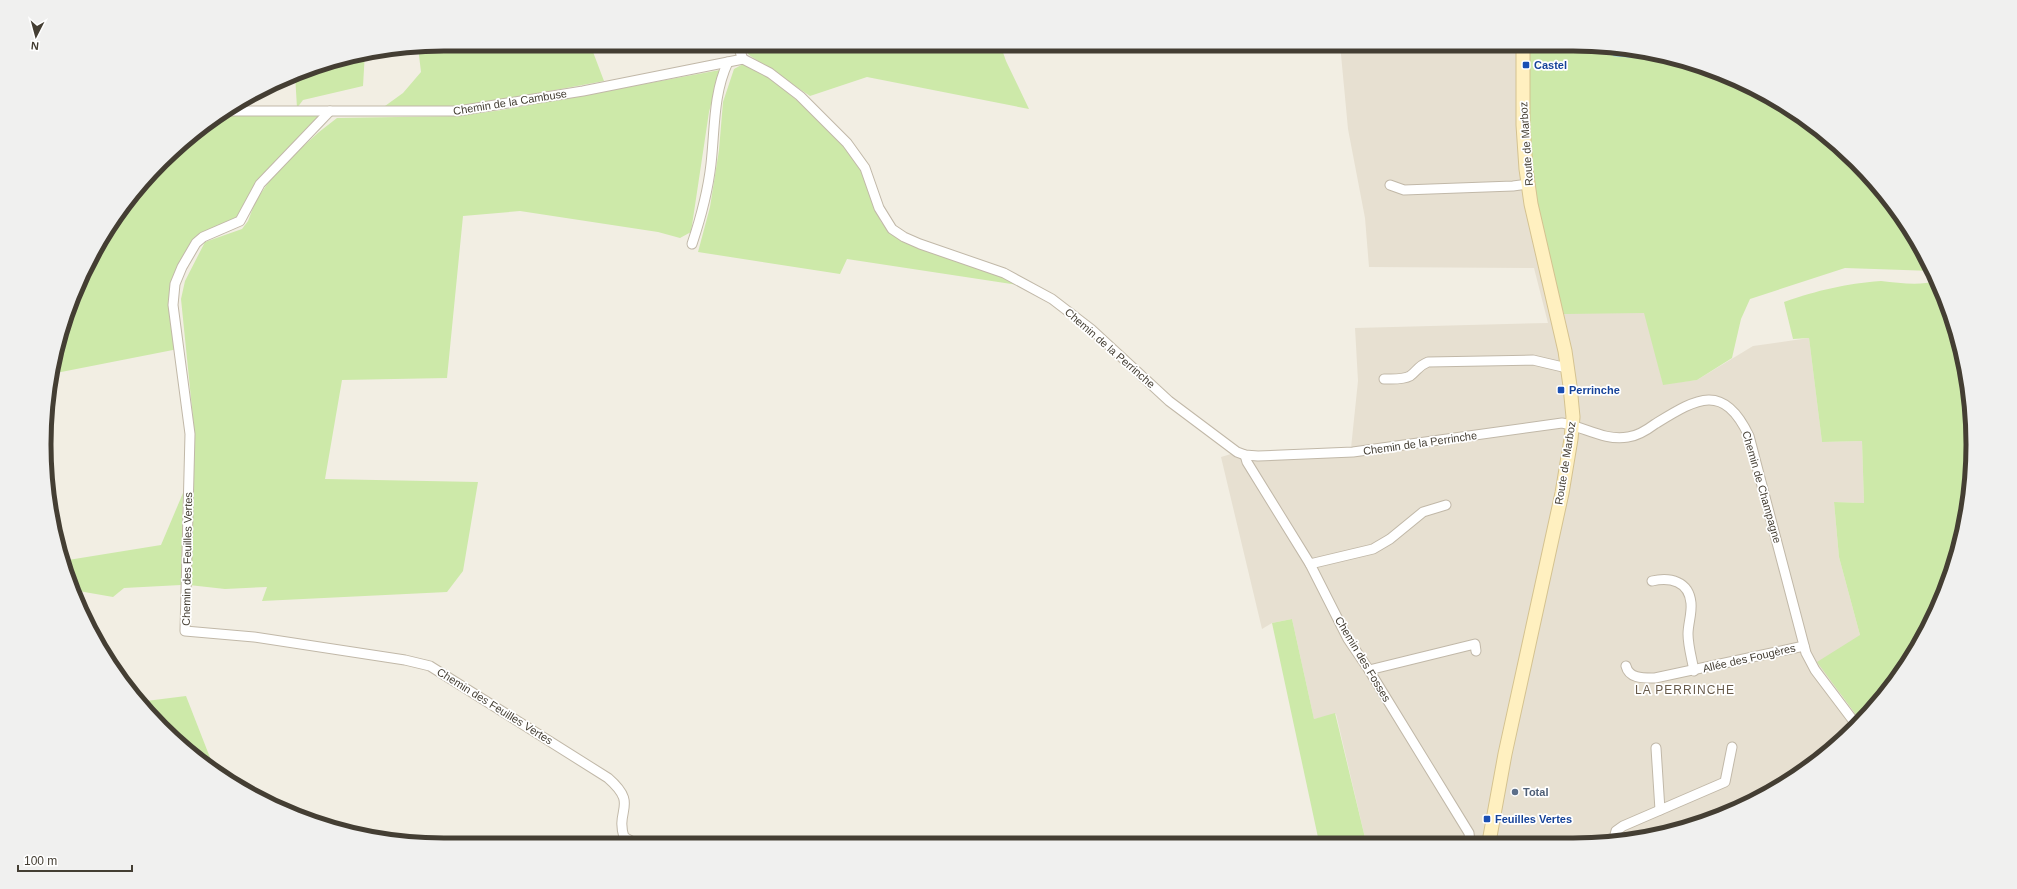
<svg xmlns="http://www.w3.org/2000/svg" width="2017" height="889" font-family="Helvetica,sans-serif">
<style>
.residential{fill:#e7e0d1}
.green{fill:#cde9a9}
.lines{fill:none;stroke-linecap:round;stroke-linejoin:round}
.stream{stroke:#9bd0f3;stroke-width:2.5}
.minor-casing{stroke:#c1b8a8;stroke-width:11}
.secondary-casing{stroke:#d4c290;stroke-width:15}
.minor{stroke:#fff;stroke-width:9}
.secondary{stroke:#fff0c0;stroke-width:13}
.transit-dot{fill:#1a4fb4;stroke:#fff;stroke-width:1.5}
.service-dot{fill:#5c6f8a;stroke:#fff;stroke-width:1.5}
.labels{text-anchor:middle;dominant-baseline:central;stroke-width:3.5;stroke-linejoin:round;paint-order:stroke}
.transit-label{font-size:11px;font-weight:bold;fill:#164399;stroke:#fff;text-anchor:start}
.street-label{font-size:11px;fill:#443e33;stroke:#fff}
.service-label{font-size:11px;font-weight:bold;fill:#4e5e75;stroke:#fff;text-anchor:start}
.neighbourhood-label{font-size:12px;letter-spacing:1px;fill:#685b4a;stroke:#fff}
.rim{fill:none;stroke:#443e33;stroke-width:5}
</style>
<rect width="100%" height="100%" fill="#f2eee3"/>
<!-- residential -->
<path class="residential" d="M 1340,44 L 1528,44 L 1645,312 L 1663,384 L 1697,380 L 1753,346 L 1809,338 L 1822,442 L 1862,441 L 1864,503 L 1834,502 L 1839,557 L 1860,635 L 1840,694 L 1859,719 L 1816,762 L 1726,814 L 1625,842 L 1366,842 L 1336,714 L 1314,719 L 1292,619 L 1272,623 L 1262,629 L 1221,457 L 1231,454 L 1351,448 L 1358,381 L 1355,328 L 1548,323 L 1534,268 L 1369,267 L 1365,218 L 1348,129 Z"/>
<!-- green -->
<g class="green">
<path d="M 445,44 L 590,44 L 604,81 L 453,109 L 385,106 L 403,93 L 421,72 L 418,47 Z"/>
<path d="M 741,44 L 1000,44 L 1006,61 L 1029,109 L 867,77 L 810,96 L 749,55 Z"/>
<path d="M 1528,44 L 1573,44 L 1650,52 L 1701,65 L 1773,98 L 1837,144 L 1890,201 L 1933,271 L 1845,268 L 1750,299 L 1741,319 L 1732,358 L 1697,380 L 1663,385 L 1644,313 L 1564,314 C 1553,278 1539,235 1535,196 C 1529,145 1528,95 1528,44 Z"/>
<path d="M 365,52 L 363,86 L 303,100 L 297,108 L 295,74 L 316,65 Z"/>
<path d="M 745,63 L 766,75 L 810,111 L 849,149 L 863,169 L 881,222 L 896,237 L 985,268 L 1025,286 L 847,259 L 840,274 L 698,252 L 710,207 L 719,150 L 723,102 L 734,69 Z"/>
<path d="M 720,70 L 709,112 L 691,232 L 680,238 L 658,232 L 520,211 L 463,216 L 447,378 L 342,380 L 325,479 L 478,482 L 463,571 L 447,592 L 262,601 L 267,587 L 225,589 L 189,585 L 194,428 L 181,299 L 185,281 L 205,242 L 242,229 L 248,221 L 256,200 L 278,169 L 319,132 L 337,118 L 459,116 L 502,110 Z"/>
<path d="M 221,114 L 319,116 L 319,119 L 264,173 L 239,216 L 233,222 L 204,232 L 174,277 L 178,349 L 51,374 L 65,316 L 98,244 L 143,181 L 181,143 Z"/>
<path d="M 1881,281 C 1900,283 1919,286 1937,281 L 1959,341 L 1972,419 L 1970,497 L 1952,573 L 1932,622 L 1890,688 L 1859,719 L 1817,662 L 1860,635 L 1839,557 L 1834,502 L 1864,503 L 1862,441 L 1822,442 L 1809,338 L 1793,339 L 1784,302 C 1819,290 1844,284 1881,281 Z"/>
<path d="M 46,429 L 52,468 L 52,469 L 46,468 L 44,444 Z"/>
<path d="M 183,493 L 181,585 L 124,588 L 113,597 L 73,590 L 65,573 L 62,561 L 161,545 Z"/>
<path d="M 1292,619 L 1314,719 L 1335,713 L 1366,842 L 1319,842 L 1272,623 Z"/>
<path d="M 186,696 L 209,755 L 217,772 L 181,746 L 151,716 L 146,701 Z"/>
</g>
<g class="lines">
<!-- stream -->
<path class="stream" d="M 1614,55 L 1684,61"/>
<!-- minor casing -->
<g class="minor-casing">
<g id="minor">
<path d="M 737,44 L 743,59 L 770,73 L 800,96 L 847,143 L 865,168 L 879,208 L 892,229 L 904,237 L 920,244 L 1004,273 L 1052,299 L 1091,329 L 1169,401 L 1237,452 L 1245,455 L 1258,456 L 1353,452 L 1562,423 C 1585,427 1604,441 1628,437 C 1638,436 1647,430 1655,424 C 1696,399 1723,381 1749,436 L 1806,653 L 1815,670 L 1855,723"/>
<path d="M 226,111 L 458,111 L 583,91 L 743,59"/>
<path d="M 330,111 L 260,184 L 240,221 L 203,237 L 196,243 L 182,267 L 175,284 L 173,305 L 190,434 L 185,631 L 254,637 L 405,660 L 430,666 L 608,778 C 639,805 615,809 624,837 L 637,844"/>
<path d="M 1390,185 L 1404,190 L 1513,186 L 1528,184"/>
<path d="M 692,244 C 701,217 708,191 711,164 C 715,129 713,94 728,62"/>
<path d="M 1384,379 C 1392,379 1403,380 1410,376 C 1417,371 1418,366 1428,362 L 1533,360 L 1567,368"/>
<path d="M 1245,455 L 1247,462 L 1310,564 L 1348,639 L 1369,670 L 1469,833 L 1470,842"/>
<path d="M 1310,564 L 1373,549 L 1390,539 L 1423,512 L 1446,505"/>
<path d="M 1652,581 C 1670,577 1689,581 1691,603 C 1692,614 1688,624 1688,634 C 1688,646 1692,659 1694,671"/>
<path d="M 1626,666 C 1629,679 1644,678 1655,678 L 1804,646"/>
<path d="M 1369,670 L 1475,644 L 1476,651"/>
<path d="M 1656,748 L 1660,810"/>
<path d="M 1613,842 L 1616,831 L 1623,826 L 1725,782 L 1732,747"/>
</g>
</g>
<!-- secondary casing -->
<g class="secondary-casing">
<path id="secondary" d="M 1489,842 L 1505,754 L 1562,493 L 1571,439 L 1573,417 L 1570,386 L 1565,351 L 1531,204 L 1526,169 L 1523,125 L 1523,44"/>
</g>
<!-- minor -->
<use href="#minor" class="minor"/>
<!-- secondary -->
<use href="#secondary" class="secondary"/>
</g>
<!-- markers -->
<g class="transit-dot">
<rect x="1522" y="61" width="8" height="8" rx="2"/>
<rect x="1557" y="386" width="8" height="8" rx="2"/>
<rect x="1483" y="815" width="8" height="8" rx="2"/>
</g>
<circle class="service-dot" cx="1515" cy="792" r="4"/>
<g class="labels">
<!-- transit labels -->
<g class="transit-label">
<text x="1534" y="65">Castel</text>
<text x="1569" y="390">Perrinche</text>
<text x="1495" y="819">Feuilles Vertes</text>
</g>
<!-- street labels -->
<g class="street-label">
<text transform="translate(510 102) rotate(-9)">Chemin de la Cambuse</text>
<text transform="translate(1526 144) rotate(-94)">Route de Marboz</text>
<text transform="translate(1110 348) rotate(41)">Chemin de la Perrinche</text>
<text transform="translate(1420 443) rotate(-8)">Chemin de la Perrinche</text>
<text transform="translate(1565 463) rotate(-81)">Route de Marboz</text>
<text transform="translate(1762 487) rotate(74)">Chemin de Champagne</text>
<text transform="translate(187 559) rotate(-89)">Chemin des Feuilles Vertes</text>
<text transform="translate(1749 658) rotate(-13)">Allée des Fougères</text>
<text transform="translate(1363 659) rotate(59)">Chemin des Fosses</text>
<text transform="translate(495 706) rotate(32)">Chemin des Feuilles Vertes</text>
</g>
<!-- service labels -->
<g class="service-label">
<text x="1523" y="792">Total</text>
</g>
<!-- neighbourhood labels -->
<g class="neighbourhood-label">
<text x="1685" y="690">LA PERRINCHE</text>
</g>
</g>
<!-- crop -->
<path d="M0 0H2017V889H0ZM444 51H1573A393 393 0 0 1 1966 444V445A393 393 0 0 1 1573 838H444A393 393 0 0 1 51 445V444A393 393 0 0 1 444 51Z" fill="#f0f0ef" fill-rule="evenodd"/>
<path class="rim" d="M444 51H1573A393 393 0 0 1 1966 444V445A393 393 0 0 1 1573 838H444A393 393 0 0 1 51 445V444A393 393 0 0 1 444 51Z"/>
<!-- north arrow -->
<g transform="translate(36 36) rotate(186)" stroke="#ffffff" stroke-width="3" paint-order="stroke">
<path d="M0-3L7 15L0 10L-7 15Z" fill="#443e33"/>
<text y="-6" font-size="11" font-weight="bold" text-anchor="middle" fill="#443e33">N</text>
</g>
<!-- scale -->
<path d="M18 865v6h114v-6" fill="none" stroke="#443e33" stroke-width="2"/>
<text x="24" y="865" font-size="12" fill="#443e33" stroke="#ffffff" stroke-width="3" paint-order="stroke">100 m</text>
</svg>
